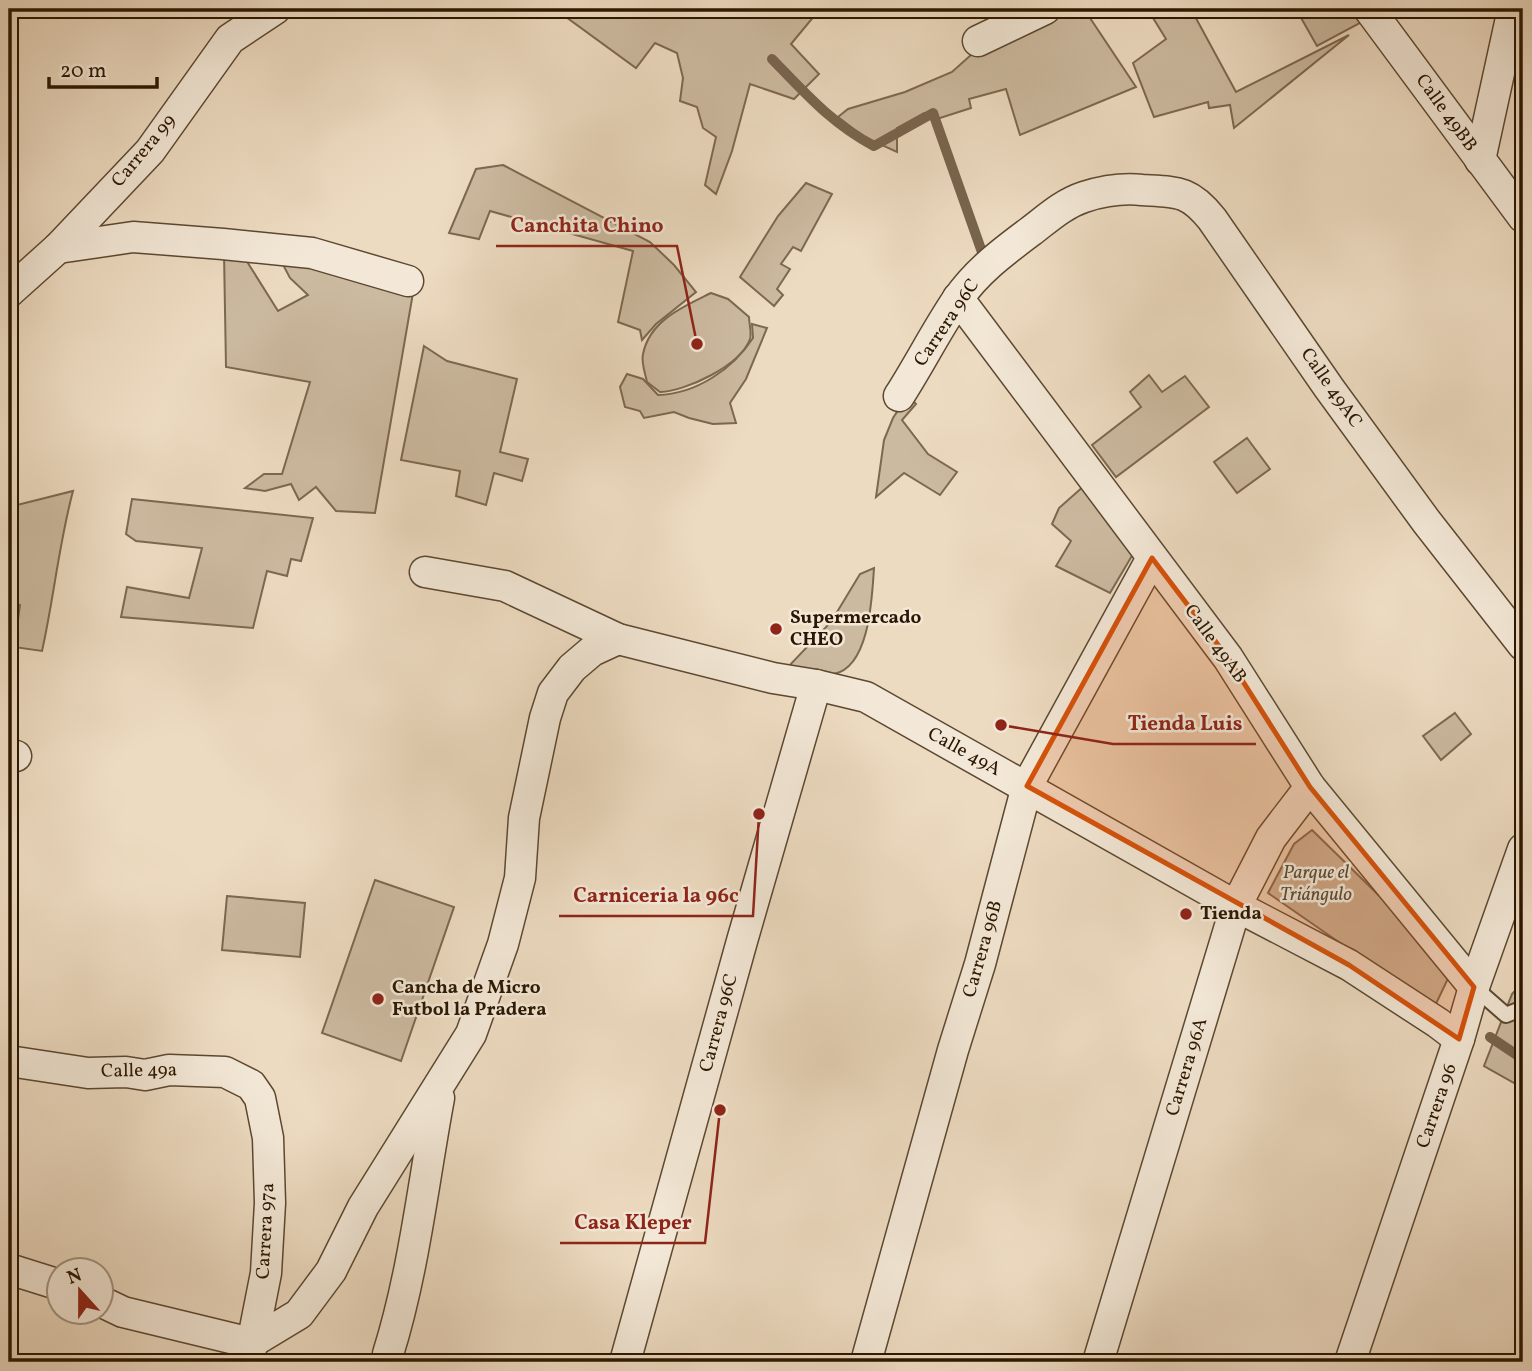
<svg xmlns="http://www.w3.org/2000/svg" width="1532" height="1371" font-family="Vollkorn,serif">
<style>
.green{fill:#ccbaa0;stroke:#7c6850;stroke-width:2}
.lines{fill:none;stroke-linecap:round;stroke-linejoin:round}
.stream{stroke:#78644d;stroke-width:10}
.lane-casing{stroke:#5c4831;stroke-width:18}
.street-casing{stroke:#5c4831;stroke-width:33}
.lane{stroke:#f3e8d7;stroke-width:14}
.street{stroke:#f3e8d7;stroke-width:30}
.marked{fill:#d5520b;fill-opacity:0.2;stroke:#d5520b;stroke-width:5;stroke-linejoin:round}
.poi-dot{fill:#8f2418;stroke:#f3e8d7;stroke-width:2.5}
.labels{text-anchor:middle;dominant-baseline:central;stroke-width:5;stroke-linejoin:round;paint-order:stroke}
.street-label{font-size:19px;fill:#2b1701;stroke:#f3e8d7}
.poi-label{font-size:19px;font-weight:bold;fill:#2b1701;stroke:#f3e8d7;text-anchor:start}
.park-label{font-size:19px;font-style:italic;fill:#5b4831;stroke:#f3e8d7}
.leader{fill:none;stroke:#8f2418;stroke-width:2.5}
.callout-dot{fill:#8f2418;stroke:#f3e8d7;stroke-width:2.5}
.callout-label{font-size:21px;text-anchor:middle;font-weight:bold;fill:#8f2418;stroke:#f3e8d7;stroke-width:5;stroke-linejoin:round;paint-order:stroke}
</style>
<rect width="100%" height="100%" fill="#eddbc1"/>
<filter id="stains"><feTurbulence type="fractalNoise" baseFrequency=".00286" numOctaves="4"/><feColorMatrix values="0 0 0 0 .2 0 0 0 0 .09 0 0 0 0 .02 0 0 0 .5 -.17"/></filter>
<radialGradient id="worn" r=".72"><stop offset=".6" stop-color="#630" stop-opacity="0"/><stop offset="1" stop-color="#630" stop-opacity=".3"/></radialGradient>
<!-- green -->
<g class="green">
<path d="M 555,9 L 820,9 L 791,44 L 819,74 L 794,99 L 750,84 L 732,151 L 716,194 L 705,185 L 716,137 L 703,128 L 697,107 L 680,101 L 683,78 L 677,53 L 655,43 L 636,68 Z"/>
<path d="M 1063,9 L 1084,9 L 1136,87 L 1020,135 L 1006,89 L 969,99 L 971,108 L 937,119 L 924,113 L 897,128 L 897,152 L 864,137 L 838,117 L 848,109 L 905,92 L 952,72 L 972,54 Z"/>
<path d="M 1156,9 L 1191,9 L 1236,92 L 1349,35 L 1234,128 L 1230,105 L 1209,108 L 1208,102 L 1154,117 L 1133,63 L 1166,39 L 1150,13 Z"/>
<path d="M 1296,9 L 1350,9 L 1360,23 L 1317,46 Z"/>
<path d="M 503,165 L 650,242 L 674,265 L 696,292 L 656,324 L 642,340 L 640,330 L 618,322 L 633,251 L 490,211 L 479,239 L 449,233 L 476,169 Z"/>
<path d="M 806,183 L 832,194 L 801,251 L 793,247 L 781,264 L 790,269 L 777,289 L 783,295 L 774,306 L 740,277 L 778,216 Z"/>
<path d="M 224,253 L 246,260 L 278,311 L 308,295 L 290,278 L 280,259 L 413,293 L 375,513 L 336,511 L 316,487 L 299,500 L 291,484 L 265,491 L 245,488 L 264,474 L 282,474 L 310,382 L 226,367 Z"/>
<path d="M 711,293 L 728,299 L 749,317 C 749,323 752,333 750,339 C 740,366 686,391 660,392 L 647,382 C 645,373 641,362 643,354 C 650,320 683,307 711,293 Z"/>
<path d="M 752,324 L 767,328 L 746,379 L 730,403 L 736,423 L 713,424 L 689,418 L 674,412 L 644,418 L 640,411 L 625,407 L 620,387 L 627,374 L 643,379 L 658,395 C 696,394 733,369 753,338 Z"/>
<path d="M 424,346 L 447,361 L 517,379 L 500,452 L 528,459 L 522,481 L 494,473 L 486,505 L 456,496 L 460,471 L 401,460 Z"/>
<path d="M 1149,375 L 1162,392 L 1185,376 L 1209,407 L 1116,477 L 1092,445 L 1141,407 L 1130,392 Z"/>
<path d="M 908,395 L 916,404 L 902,420 L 928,454 L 957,472 L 940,495 L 904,473 L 876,497 L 884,440 L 893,418 Z"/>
<path d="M 1247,438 L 1270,469 L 1237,493 L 1214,462 Z"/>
<path d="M 1085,485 L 1133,554 L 1110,593 L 1056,566 L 1071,541 L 1052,524 L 1059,508 Z"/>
<path d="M 73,491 C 59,543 54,597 42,651 L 14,647 L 20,605 L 9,603 L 9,507 Z"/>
<path d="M 132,499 L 313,518 L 301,561 L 291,559 L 287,576 L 267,571 L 253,628 L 121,617 L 127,587 L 189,598 L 202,548 L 136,541 L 126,534 Z"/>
<path d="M 874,568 C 872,596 870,667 834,674 C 818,677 801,673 785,670 L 831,622 L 860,574 Z"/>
<path d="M 1455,713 L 1471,734 L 1441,760 L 1423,736 Z"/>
<path d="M 1312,830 L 1453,968 L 1434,1008 L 1268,893 L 1294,844 Z"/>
<path d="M 375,880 L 454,907 L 401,1061 L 322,1033 Z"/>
<path d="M 227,896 L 305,903 L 300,957 L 222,950 Z"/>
<path d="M 1523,982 L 1523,1088 L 1484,1066 L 1512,994 Z"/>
</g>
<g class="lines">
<!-- stream -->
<g class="stream">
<path d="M 772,59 C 805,93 831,123 874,146 L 933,113 L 983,255"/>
<path d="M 1490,1037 L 1523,1059"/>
</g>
<!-- lane casing -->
<g class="lane-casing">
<path id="lane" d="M 1474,987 L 1506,1015 L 1523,1008"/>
</g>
<!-- street casing -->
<g class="street-casing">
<g id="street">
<path d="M 1369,9 L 1523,217"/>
<path d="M 978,41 L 1045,9"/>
<path d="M 1480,160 L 1513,9"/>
<path d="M 58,248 L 133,237 L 223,244 L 312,253 L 408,281"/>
<path d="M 9,292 L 58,248 L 150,151 L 230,39 L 275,9"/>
<path d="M 958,298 L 1228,658 L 1310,787 L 1474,987"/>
<path d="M 899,396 C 919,365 936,331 957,300 C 977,271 1003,252 1031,231 C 1048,218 1063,204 1084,197 C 1103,191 1123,188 1142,190 C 1177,192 1189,190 1212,219 L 1329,388 L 1426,521 L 1523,645"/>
<path d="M 425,572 L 505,586 L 618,639 L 773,678 L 816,685 L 866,697 L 1236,906 L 1349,965 L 1438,1023 L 1459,1039"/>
<path d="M 9,754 L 16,756"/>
<path d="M 9,1061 L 88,1073 L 126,1072 L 145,1075 L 169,1070 L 225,1072 L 251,1085 L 260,1098 L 268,1138 L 270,1203 L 266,1273 L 250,1354"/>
<path d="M 9,1269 L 60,1285"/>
<path d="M 102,1302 L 123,1312 L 251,1343 L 299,1314 L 331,1271 L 363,1207 L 471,1034 L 503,944 L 520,878 L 524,818 L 545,718 L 553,693 L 572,668 L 592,651 L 618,639"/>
<path d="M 388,1354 C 414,1271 423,1184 439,1098"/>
<path d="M 625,1362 L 742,941 L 816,685"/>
<path d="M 866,1362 L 953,1050 L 980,964 L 1027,786 L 1152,558"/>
<path d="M 1098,1362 L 1236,906 L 1271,838 L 1310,787"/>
<path d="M 1350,1362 L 1459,1039 L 1474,987 L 1523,849"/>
</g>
</g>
<!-- lane -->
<use href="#lane" class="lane"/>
<!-- street -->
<use href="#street" class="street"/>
</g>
<!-- marked area -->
<path class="marked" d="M 1152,558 L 1228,658 L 1310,787 L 1474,987 L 1459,1039 L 1349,965 L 1027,786 Z"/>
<!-- markers -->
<g class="poi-dot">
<circle cx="776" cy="629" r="7"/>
<circle cx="1186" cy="914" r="7"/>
<circle cx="378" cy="999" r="7"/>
</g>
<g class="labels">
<!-- street labels -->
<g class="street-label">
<text transform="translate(1446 113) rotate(54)">Calle 49BB</text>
<text transform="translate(144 151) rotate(-50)">Carrera 99</text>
<text transform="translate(947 323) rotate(-56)">Carrera 96C</text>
<text transform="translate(1331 388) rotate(55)">Calle 49AC</text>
<text transform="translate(1215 644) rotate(54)">Calle 49AB</text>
<text transform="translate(964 752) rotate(29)">Calle 49A</text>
<text transform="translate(983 949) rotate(-74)">Carrera 96B</text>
<text transform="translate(719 1023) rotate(-75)">Carrera 96C</text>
<text transform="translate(1187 1067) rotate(-73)">Carrera 96A</text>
<text transform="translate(139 1071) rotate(-1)">Calle 49a</text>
<text transform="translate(1437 1106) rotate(-71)">Carrera 96</text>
<text transform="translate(266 1231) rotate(-87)">Carrera 97a</text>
</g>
<!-- poi labels -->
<g class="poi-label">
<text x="790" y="618">Supermercado<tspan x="790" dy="22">CHEO</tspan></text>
<text x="1200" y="914">Tienda</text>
<text x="392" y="988">Cancha de Micro<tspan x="392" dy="22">Futbol la Pradera</tspan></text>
</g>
<!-- park labels -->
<g class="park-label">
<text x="1316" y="873">Parque el<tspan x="1316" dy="22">Triángulo</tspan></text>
</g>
</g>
<!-- callouts -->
<path class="leader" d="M697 344L677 246H496M1001 725L1113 744H1256M759 814L753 916H559M720 1110L705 1243H560"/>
<g class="callout-dot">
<circle cx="697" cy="344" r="7"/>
<circle cx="1001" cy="725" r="7"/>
<circle cx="759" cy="814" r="7"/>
<circle cx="720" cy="1110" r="7"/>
</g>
<g class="callout-label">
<text x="587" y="232">Canchita Chino</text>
<text x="1185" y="730">Tienda Luis</text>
<text x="656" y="902">Carniceria la 96c</text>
<text x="633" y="1229">Casa Kleper</text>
</g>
<!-- margin -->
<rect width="1532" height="1371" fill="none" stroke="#eddbc1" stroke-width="35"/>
<rect x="10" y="10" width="1511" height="1350" fill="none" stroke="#2b1701" stroke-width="3.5"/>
<rect x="18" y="18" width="1497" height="1336" fill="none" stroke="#2b1701" stroke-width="2"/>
<!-- north arrow -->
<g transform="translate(80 1291) rotate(339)"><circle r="33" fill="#f3e8d7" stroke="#a39481" stroke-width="2"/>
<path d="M0-5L12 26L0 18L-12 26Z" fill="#8f2418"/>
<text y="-10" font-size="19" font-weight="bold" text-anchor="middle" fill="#2b1701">N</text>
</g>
<!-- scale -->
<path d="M49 77v10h108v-10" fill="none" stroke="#2b1701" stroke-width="3.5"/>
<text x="60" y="77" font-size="21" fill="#2b1701" stroke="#f3e8d7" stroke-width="5" paint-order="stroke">20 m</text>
<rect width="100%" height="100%" filter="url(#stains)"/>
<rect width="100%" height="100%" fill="url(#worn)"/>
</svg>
